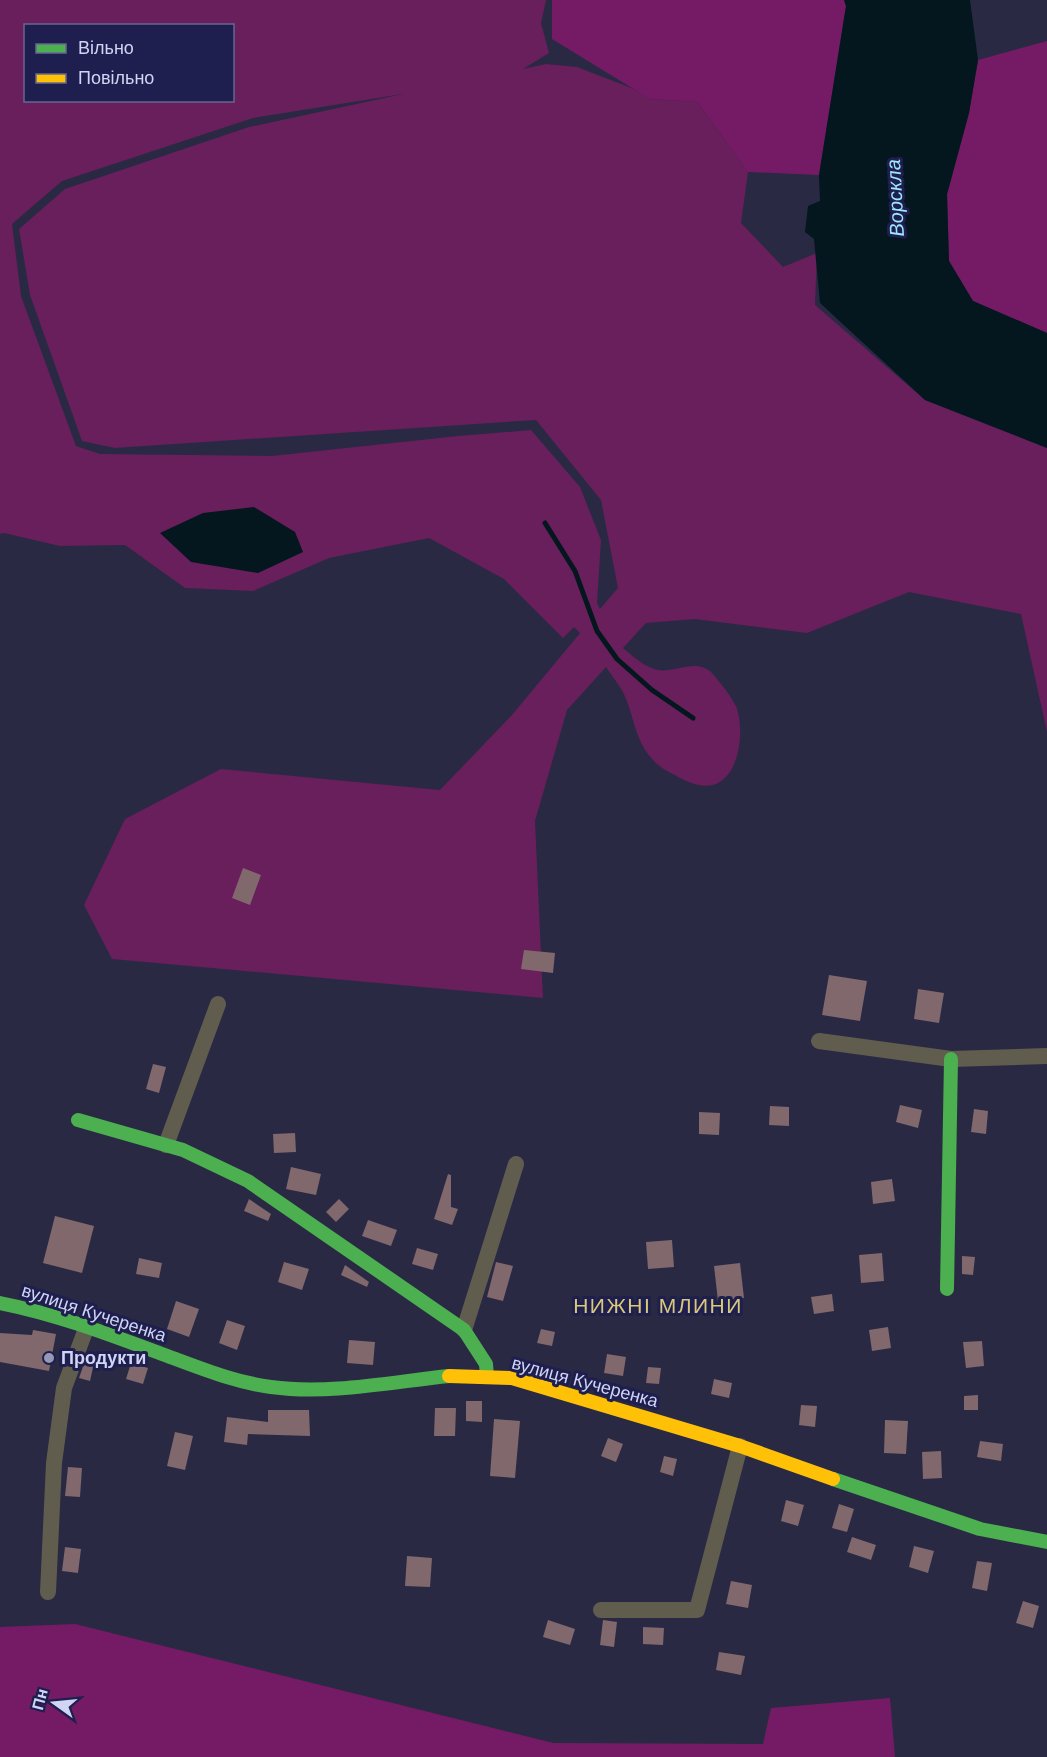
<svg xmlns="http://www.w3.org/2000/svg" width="1047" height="1757" font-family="Arial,sans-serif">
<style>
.green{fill:#681f5b;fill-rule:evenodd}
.forest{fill:#751b66}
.water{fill:#04161e}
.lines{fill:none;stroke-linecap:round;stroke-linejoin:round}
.stream{stroke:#04161e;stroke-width:5}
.building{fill:#80686c}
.street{stroke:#605d4e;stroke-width:16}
.fast{stroke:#4caf50;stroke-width:14}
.slow{stroke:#ffc107;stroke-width:14}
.poi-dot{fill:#9699b6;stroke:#1e1e4f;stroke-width:2}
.labels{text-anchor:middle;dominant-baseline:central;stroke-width:6;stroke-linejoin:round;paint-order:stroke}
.street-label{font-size:18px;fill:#d0d5f4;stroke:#1e1e4f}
.poi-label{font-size:18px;font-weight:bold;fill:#d0d5f4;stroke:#1e1e4f;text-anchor:start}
.water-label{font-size:20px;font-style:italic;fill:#9ee6fc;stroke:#1e1e4f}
.quarter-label{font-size:21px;letter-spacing:1.5px;fill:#d7c87a;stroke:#1e1e4f}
</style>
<rect width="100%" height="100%" fill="#292944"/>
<!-- green -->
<path class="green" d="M 0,0 L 546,0 L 541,23 L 549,53 L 523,69 L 546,64 L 577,67 L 634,89 L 650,99 L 697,102 L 748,172 L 741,223 L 783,267 L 817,253 L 815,305 L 925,400 L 1047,448 L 1047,732 L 1021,614 L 909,592 L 807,633 L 695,619 L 646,623 L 623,648 C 633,656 645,668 658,670 C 675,673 695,658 711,672 C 717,678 735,701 737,709 C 744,730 740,772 718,783 C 705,790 686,782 675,775 C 668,772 661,768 656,763 C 633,741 635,715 622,690 C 617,682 611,675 606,667 L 567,710 L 535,821 L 543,998 L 112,959 L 84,905 L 125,819 L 221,769 L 440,790 L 512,715 L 580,633 L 574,627 L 563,638 L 504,579 L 429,538 L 329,558 L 253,591 L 185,588 L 125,545 L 60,546 L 4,533 L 0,534 ZM 26,26 L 232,26 L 232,100 L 26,100 ZM 403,94 L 249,127 L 65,189 L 19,229 L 30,295 L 82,441 L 115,448 L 536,420 L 601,500 L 618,588 L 600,609 L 597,603 L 601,540 L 580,487 L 531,430 L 458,436 L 272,456 L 100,454 L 76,446 L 21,296 L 12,224 L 62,181 L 253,118 Z"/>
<!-- forest -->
<g class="forest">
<path d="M 552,0 L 844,0 L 846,6 L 819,175 L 748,172 L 697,102 L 650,99 L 552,39 Z"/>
<path d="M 1047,41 L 1047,333 L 973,301 L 949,261 L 947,195 L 969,113 L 978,60 Z"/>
<path d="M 75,1624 L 553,1743 L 763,1744 L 771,1708 L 890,1698 L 895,1757 L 0,1757 L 0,1627 Z"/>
</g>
<!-- water -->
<g class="water">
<path d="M 844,0 L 970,0 L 978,60 L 969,113 L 947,194 L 949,261 L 973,301 L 1047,333 L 1047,448 L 925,400 L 820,303 L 814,239 L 805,232 L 808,206 L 820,201 L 819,175 L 846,6 Z"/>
<path d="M 254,507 L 295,532 L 303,552 L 258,573 L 191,562 L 160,533 L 203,513 Z"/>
</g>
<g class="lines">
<!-- stream -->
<path class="stream" d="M 545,523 L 575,571 L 597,631 L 617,659 L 652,690 L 693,718"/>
</g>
<!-- building -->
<g class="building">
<path d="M 243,868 L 261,875 L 250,905 L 232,898 Z"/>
<path d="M 524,950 L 555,953 L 553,973 L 521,969 Z"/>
<path d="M 829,975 L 867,981 L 860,1021 L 822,1015 Z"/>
<path d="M 918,989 L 944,993 L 939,1023 L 914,1019 Z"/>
<path d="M 153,1064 L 166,1067 L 159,1093 L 146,1089 Z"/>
<path d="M 900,1105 L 922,1110 L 918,1128 L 896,1122 Z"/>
<path d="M 770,1106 L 789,1107 L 789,1126 L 769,1125 Z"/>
<path d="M 974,1109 L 988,1111 L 986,1134 L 971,1132 Z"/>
<path d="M 699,1112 L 720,1113 L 719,1135 L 699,1134 Z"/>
<path d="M 295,1133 L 296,1152 L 274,1153 L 273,1134 Z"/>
<path d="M 291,1167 L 321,1174 L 316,1195 L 286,1189 Z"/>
<path d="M 448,1174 L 451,1175 L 451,1207 L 458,1209 L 452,1225 L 434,1219 Z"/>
<path d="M 892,1179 L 895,1201 L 873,1204 L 871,1182 Z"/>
<path d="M 249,1199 L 271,1214 L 268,1221 L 244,1211 Z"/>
<path d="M 339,1199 L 349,1209 L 336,1222 L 326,1212 Z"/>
<path d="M 55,1216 L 94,1226 L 82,1273 L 43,1263 Z"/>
<path d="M 368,1220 L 397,1230 L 391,1246 L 362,1236 Z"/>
<path d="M 672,1240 L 674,1267 L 648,1269 L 646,1242 Z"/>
<path d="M 417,1248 L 438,1254 L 433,1270 L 412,1264 Z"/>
<path d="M 882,1253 L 884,1281 L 861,1283 L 859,1255 Z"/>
<path d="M 962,1256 L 975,1257 L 973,1275 L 962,1274 Z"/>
<path d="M 139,1258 L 162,1263 L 159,1278 L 136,1274 Z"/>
<path d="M 284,1262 L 309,1269 L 302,1290 L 278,1282 Z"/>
<path d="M 496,1262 L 513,1266 L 503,1301 L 487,1297 Z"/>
<path d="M 740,1263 L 744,1298 L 718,1301 L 714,1266 Z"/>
<path d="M 345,1265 L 369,1282 L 367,1287 L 341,1275 Z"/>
<path d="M 832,1294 L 834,1311 L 814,1314 L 811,1297 Z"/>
<path d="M 176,1301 L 199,1309 L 189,1337 L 167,1329 Z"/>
<path d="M 227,1320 L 245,1326 L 237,1350 L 219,1343 Z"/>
<path d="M 888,1327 L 891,1348 L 872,1351 L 869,1330 Z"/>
<path d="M 541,1329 L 555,1332 L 552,1346 L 537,1343 Z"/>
<path d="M 33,1330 L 56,1334 L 49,1371 L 0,1362 L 0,1333 L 32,1335 Z"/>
<path d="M 349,1340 L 375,1342 L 373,1365 L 347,1363 Z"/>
<path d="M 982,1341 L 984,1366 L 966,1368 L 963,1342 Z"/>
<path d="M 607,1354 L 626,1357 L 623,1376 L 604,1373 Z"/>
<path d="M 85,1361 L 94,1363 L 90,1381 L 79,1378 Z"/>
<path d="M 131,1363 L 148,1368 L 143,1384 L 126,1379 Z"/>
<path d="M 648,1367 L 661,1368 L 659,1384 L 646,1383 Z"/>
<path d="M 714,1379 L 732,1383 L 729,1398 L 711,1394 Z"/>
<path d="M 978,1395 L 978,1410 L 964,1410 L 964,1396 Z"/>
<path d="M 466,1401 L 482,1401 L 482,1422 L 466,1421 Z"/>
<path d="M 801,1405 L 817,1406 L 815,1427 L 799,1425 Z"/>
<path d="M 435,1408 L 456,1408 L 455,1436 L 434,1436 Z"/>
<path d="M 268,1410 L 309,1410 L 310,1436 L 248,1434 L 247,1445 L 224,1442 L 227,1417 L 268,1422 Z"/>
<path d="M 494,1419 L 520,1421 L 515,1478 L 490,1476 Z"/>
<path d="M 885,1420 L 908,1421 L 906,1454 L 884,1453 Z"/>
<path d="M 175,1432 L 193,1436 L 185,1470 L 167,1466 Z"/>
<path d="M 608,1438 L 623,1444 L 616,1462 L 601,1456 Z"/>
<path d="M 980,1441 L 1003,1444 L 1001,1461 L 977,1457 Z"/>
<path d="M 941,1451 L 942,1478 L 923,1479 L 922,1452 Z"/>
<path d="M 664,1456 L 677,1459 L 673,1476 L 660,1472 Z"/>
<path d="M 68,1467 L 82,1468 L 80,1497 L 65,1496 Z"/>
<path d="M 786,1500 L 804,1505 L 798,1526 L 781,1521 Z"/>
<path d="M 839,1504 L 854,1509 L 847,1532 L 832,1528 Z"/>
<path d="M 852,1537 L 876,1545 L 871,1560 L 847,1552 Z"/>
<path d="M 914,1546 L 934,1551 L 928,1573 L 909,1567 Z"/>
<path d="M 65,1547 L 81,1549 L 78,1573 L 62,1571 Z"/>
<path d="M 407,1556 L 432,1558 L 430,1587 L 405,1586 Z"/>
<path d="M 977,1561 L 992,1563 L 987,1591 L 972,1588 Z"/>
<path d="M 731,1581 L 752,1585 L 748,1608 L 726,1604 Z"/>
<path d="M 1023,1601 L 1039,1606 L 1033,1628 L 1016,1623 Z"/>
<path d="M 548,1620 L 575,1629 L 570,1645 L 543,1637 Z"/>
<path d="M 603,1620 L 617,1622 L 614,1647 L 600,1645 Z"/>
<path d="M 643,1627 L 664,1628 L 663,1645 L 643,1644 Z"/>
<path d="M 719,1652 L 745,1656 L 741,1675 L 716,1670 Z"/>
</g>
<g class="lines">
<!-- street -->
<g class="street">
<path d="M 819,1041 L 951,1059 L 1047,1056"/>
<path d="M 166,1145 L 218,1004"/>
<path d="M 464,1330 L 516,1164"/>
<path d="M 48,1592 L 54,1463 L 64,1388 L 87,1326"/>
<path d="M 601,1610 L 697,1610 L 740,1446"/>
</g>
<!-- fast -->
<g class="fast">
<path d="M 78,1120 L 183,1150 L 248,1181 L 464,1330 L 486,1364 L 487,1376"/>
<path d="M 947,1289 L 951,1059"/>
<path d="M 0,1303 C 56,1314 108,1334 162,1354 C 198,1367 233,1382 271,1387 C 329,1395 391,1382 449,1376"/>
<path d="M 833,1479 L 980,1529 L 1047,1542"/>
</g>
<!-- slow -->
<path class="slow" d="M 449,1376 L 512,1378 L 740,1446 L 833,1479"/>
</g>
<!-- markers -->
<circle class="poi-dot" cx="49" cy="1358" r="6"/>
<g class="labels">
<!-- street labels -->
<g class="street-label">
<text transform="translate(94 1313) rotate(18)">вулиця Кучеренка</text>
<text transform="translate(585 1382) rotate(15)">вулиця Кучеренка</text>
</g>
<!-- poi labels -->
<g class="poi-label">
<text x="61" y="1358">Продукти</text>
</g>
<!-- water labels -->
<g class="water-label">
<text transform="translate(895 198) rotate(-93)">Ворскла</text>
</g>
<!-- quarter labels -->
<g class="quarter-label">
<text x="658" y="1305">НИЖНІ МЛИНИ</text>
</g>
</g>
<!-- legend -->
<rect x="24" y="24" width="210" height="78" fill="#1e1e4f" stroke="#656791" stroke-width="1.5"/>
<rect x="36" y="44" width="30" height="9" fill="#4caf50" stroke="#656791" stroke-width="1.5"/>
<text x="78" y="54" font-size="18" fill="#d0d5f4">Вільно</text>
<rect x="36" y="74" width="30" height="9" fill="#ffc107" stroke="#656791" stroke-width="1.5"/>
<text x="78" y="84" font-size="18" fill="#d0d5f4">Повільно</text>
<!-- north arrow -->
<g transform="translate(54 1703) rotate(285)" stroke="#1e1e4f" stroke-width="4.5" paint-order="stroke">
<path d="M0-4.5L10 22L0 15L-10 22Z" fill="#d0d5f4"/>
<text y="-9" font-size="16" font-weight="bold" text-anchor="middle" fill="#d0d5f4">Пн</text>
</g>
</svg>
